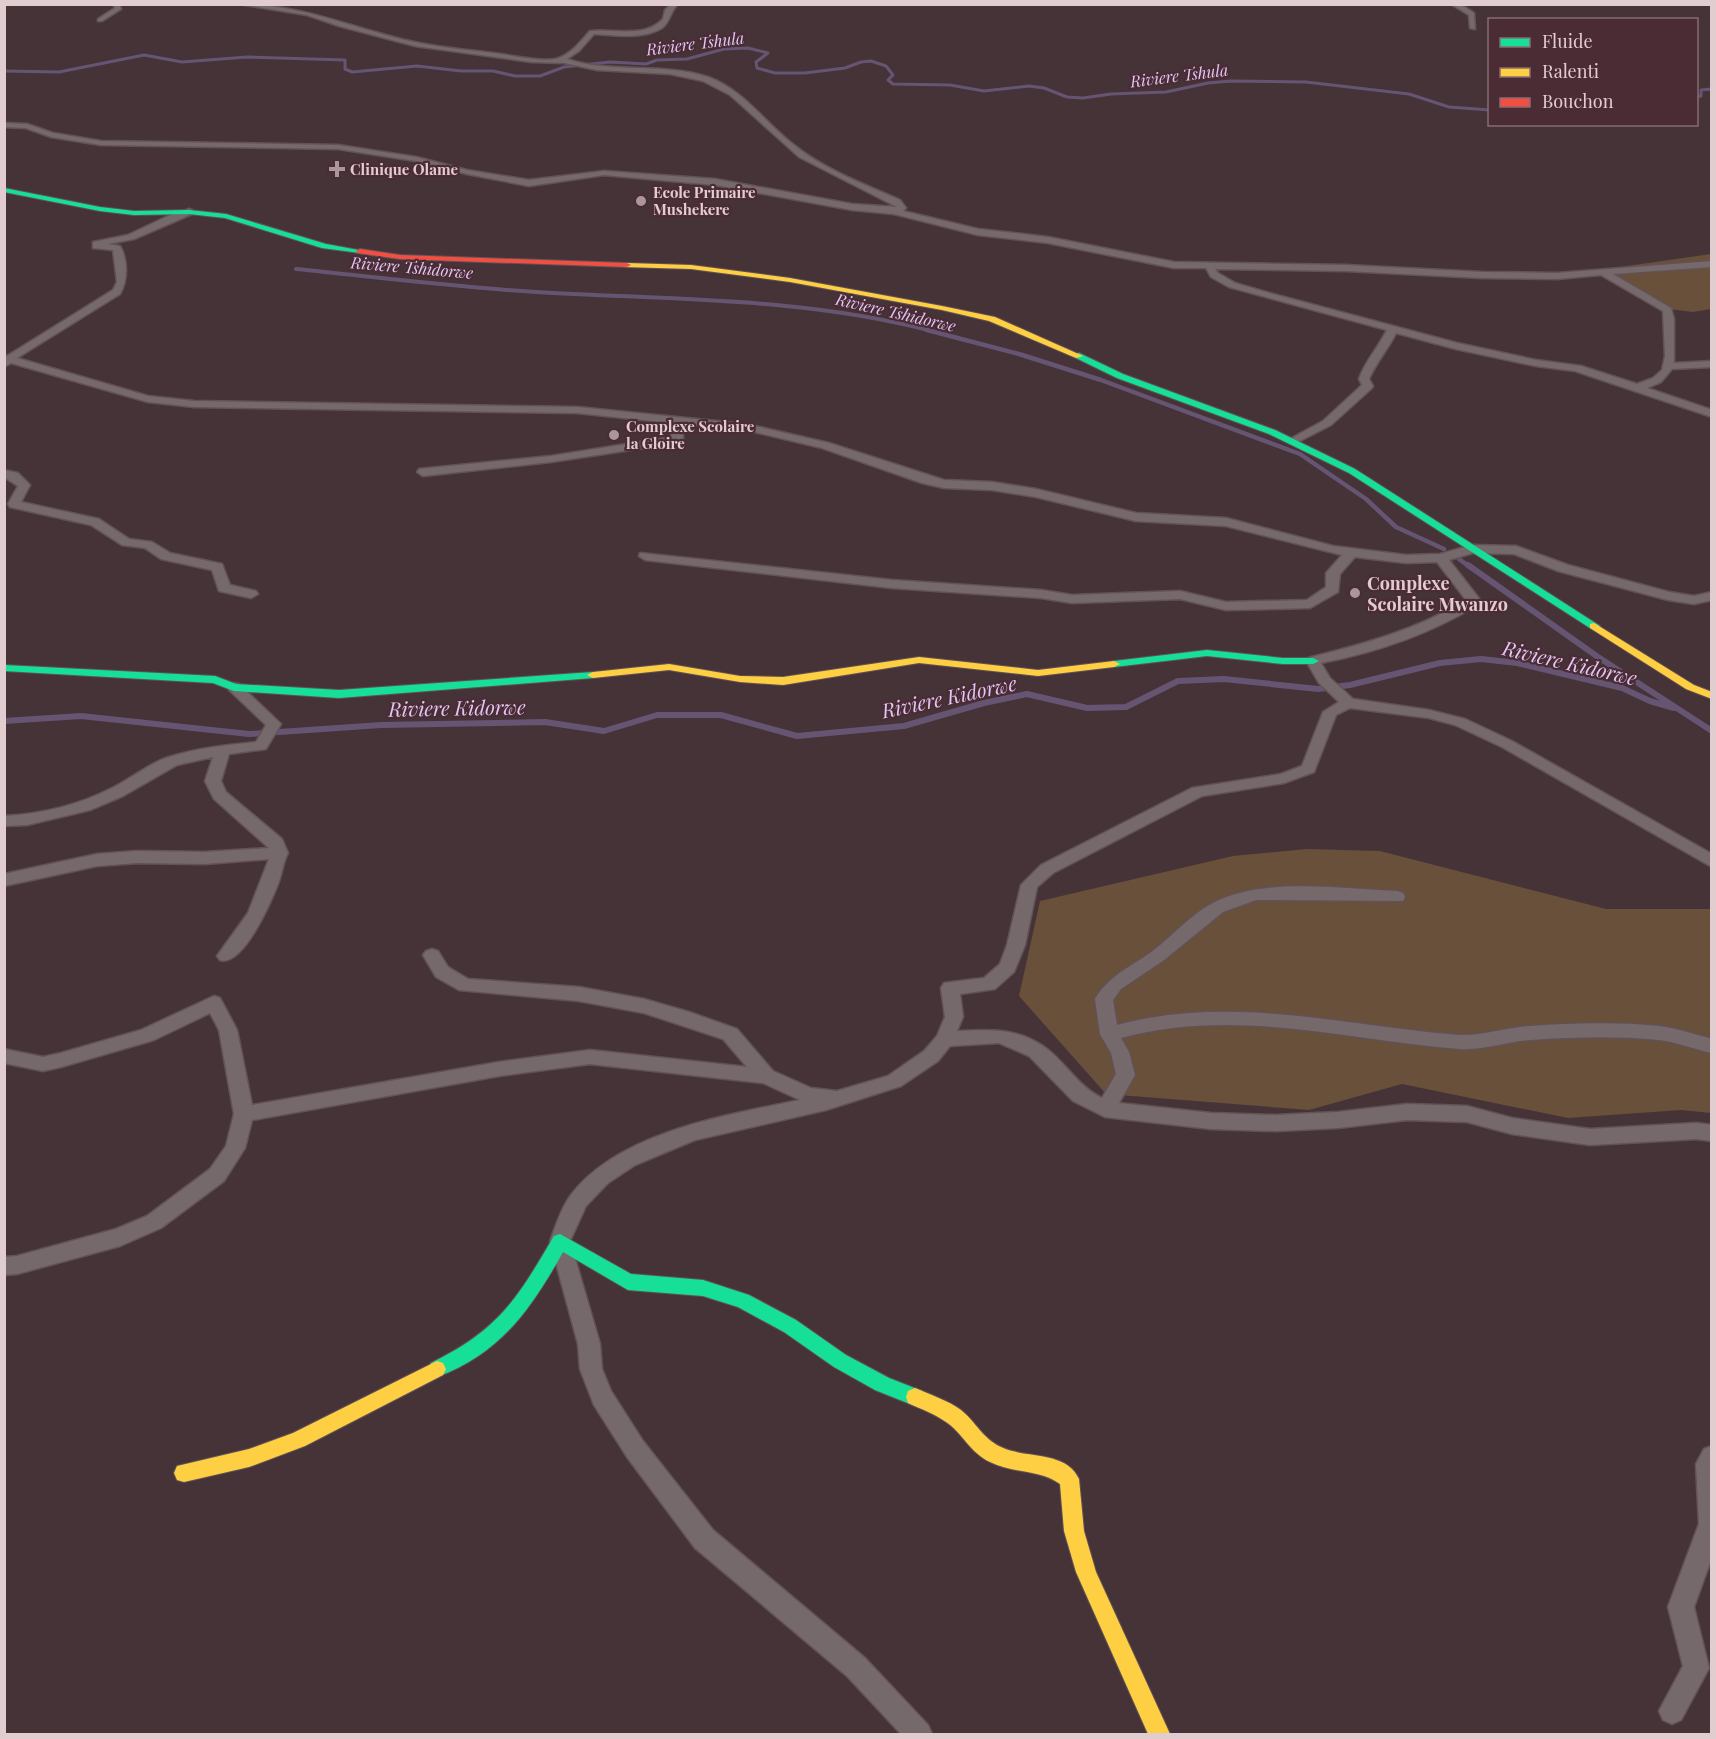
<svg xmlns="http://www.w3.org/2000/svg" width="1716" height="1739" font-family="'Playfair Display',serif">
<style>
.green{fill:#68503b}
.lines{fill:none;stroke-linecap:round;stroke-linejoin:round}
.stream-far3{stroke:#655573;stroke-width:3}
.stream-far2{stroke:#655573;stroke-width:4}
.stream-far1{stroke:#655573;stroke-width:4.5}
.stream{stroke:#655573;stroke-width:6}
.street-casing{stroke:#625256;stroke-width:3}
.fast-casing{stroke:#625256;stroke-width:2}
.slow-casing{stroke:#625256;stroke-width:2}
.jam-casing{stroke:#625256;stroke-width:2}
.street{fill:#76696c;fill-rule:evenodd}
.fast{fill:#16e098;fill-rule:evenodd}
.slow{fill:#ffcf43;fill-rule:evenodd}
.jam{fill:#f24e42;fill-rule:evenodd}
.poi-dot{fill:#aa969b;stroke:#4c2c34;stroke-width:2}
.labels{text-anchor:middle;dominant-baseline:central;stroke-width:4.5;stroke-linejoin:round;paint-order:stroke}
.far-poi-label{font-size:15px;font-weight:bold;fill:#e1ccd0;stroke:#4c2c34;text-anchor:start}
.far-water-label{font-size:16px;font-style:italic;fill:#dec8f7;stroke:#4c2c34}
.poi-label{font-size:18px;font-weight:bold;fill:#e1ccd0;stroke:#4c2c34;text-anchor:start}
.water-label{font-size:20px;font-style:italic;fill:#dec8f7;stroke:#4c2c34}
</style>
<rect width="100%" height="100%" fill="#453338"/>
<!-- green -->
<g class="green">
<path d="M 1711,254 L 1711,309 L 1693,312 L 1661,308 L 1592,271 Z"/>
<path d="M 1307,849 L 1380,851 L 1606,909 L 1711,909 L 1711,1113 L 1681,1110 L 1568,1118 L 1402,1084 L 1309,1110 L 1106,1094 L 1019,996 L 1040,901 L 1233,856 Z"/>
</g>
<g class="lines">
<!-- stream-far3 -->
<g class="stream-far3">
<path d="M 4,71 L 59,72 L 144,55 L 182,62 L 247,57 L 345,60 L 345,69 L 352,72 L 417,66 L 461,71 L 493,71 L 515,76 L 540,76 L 564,67 L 610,62 L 646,64 L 657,60 L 687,59 L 724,49 L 748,48 L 768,53 L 756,62 L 757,68 L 775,73 L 805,73 L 845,68 L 861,62 L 871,61 L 886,66 L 893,75 L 888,80 L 893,84 L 950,85 L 984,91 L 1029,86 L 1044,88 L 1067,97 L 1083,98 L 1111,94 L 1166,92 L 1208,83 L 1231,81 L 1306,82 L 1409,94 L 1449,107 L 1490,110"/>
<path d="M 1696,97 L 1701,96 L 1701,90 L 1712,89"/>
</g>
<!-- stream-far2 -->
<path class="stream-far2" d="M 296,269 C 376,277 456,287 536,292 C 668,300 803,297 932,331"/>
<!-- stream-far1 -->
<g class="stream-far1">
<path d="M 927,330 L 1019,354 L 1101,380 L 1300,454 L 1366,499 L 1396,527 L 1444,549"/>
<path d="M 1459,559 L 1470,567"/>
</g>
<!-- stream -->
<g class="stream">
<path d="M 1468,565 L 1598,657 L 1712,731"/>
<path d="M 4,721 L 81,716 L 249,734 L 381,725 L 545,722 L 604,731 L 657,715 L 721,715 L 797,736 L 904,726 L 984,703 L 1027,694 L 1087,708 L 1126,707 L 1178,681 L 1224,679 L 1318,689 L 1350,685 L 1440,663 L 1481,659 L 1517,663 L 1622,688 L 1650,701 L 1674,708"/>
</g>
<!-- street casing -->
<g class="street-casing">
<g id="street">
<path d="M 113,4 L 119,4 L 121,9 L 102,21 L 98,21 L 98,19 L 115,8 Z"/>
<path d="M 239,4 C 302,4 354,29 414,42 C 442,48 471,50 500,54 C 515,56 546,63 559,58 C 572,53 581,41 590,31 C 614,28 644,39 663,19 L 665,10 L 671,4 L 678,4 C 670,12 670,22 662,28 C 643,40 614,35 594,34 L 579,51 L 567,59 C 612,74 662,62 708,77 C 744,90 765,123 794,145 C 825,170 864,184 900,200 L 906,208 L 903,211 L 978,229 L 1048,237 L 1174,262 L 1346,265 L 1482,272 L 1557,273 L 1712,261 L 1712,267 L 1613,274 L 1671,308 L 1674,319 L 1674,363 L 1712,361 L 1712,367 L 1672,369 L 1661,382 L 1647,388 L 1712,410 L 1712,417 L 1575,371 L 1536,366 L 1456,349 L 1396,333 C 1388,349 1376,363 1369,379 L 1373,386 L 1372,388 L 1331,425 L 1294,444 L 1288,441 L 1290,439 L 1323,421 L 1362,385 L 1359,379 C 1365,361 1378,348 1387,330 L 1229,287 L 1211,277 L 1206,268 L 1174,268 L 1048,243 L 978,235 L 894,214 L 852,210 L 715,185 L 604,175 L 529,186 L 467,174 L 416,161 L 338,149 L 101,145 L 51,137 L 26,128 L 4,127 L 4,123 L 27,124 L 53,133 L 101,141 L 338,145 L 416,157 L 467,170 L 529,180 L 604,171 L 715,179 L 852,204 L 897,207 L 799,157 L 730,95 L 703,81 L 670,74 L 597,70 L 564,63 L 531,62 L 415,46 L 339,26 L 307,15 ZM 1215,269 L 1346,271 L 1482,278 L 1557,279 L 1601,275 L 1663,311 L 1665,356 L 1662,370 L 1653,378 L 1637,384 L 1581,366 L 1536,360 L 1457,343 L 1273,294 L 1235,283 L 1218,273 Z"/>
<path d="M 1451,4 L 1460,4 L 1474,13 L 1475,29 L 1470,28 L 1469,15 Z"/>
<path d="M 189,209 L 192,210 L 192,214 L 134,239 L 108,244 L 120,246 C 128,260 128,280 120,294 L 17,358 L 148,396 L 194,401 L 577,407 L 746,424 L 829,443 L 944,480 L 992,482 L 1036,489 L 1136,513 L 1226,518 L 1333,546 L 1406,555 L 1440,554 L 1472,545 L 1516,546 L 1568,565 L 1669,592 L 1694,596 L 1712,592 L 1712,600 L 1694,604 L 1668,600 L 1558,571 L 1514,554 L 1473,553 L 1449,560 L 1481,601 L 1479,604 C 1430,634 1378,652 1321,663 L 1330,678 L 1353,699 L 1429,710 L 1465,719 L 1512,741 L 1712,854 L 1712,867 L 1502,747 L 1455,725 L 1429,718 L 1350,708 L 1336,715 L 1314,772 L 1284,783 L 1202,796 L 1053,873 L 1037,887 L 1025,945 L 1014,972 L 995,989 L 960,994 L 963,1017 L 957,1031 C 988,1030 1015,1027 1043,1046 C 1065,1061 1077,1086 1102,1098 L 1116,1074 L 1111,1053 L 1100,1034 L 1095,999 C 1109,975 1133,966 1154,950 C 1173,935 1191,915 1211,904 C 1263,876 1340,889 1397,891 L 1403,893 L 1405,897 L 1403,901 L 1256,900 L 1223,912 L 1164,960 L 1121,989 L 1113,1000 L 1117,1025 C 1234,994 1343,1026 1459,1035 C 1483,1036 1508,1027 1531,1026 C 1574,1023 1616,1022 1659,1026 C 1676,1028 1694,1034 1712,1039 L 1712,1053 C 1694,1049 1676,1042 1659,1040 C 1616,1036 1574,1037 1531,1040 C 1508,1041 1483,1051 1459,1049 C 1346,1040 1234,1007 1121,1038 L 1129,1052 L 1135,1075 L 1119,1103 L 1211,1113 L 1276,1115 L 1338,1112 L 1407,1104 L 1467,1106 L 1512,1118 L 1590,1129 L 1696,1123 L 1712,1125 L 1712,1141 L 1696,1139 L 1590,1145 L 1512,1134 L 1467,1122 L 1407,1120 L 1338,1128 L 1276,1131 L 1211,1129 L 1105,1117 L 1073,1101 L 1029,1056 L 999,1043 L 950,1046 L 938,1061 L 901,1086 L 826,1110 L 695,1140 L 635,1165 L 608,1183 L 586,1206 L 570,1241 L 600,1344 L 602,1369 L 611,1391 L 643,1441 L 713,1530 L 865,1658 L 928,1725 L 932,1734 L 901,1734 L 847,1676 L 695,1548 L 627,1457 L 594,1405 L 580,1369 L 578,1344 L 550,1241 C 556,1226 561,1208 571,1195 C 619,1132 727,1115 800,1100 L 763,1083 L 590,1064 L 499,1076 L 252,1120 L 245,1148 L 224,1181 L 161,1228 L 120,1246 L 17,1274 L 4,1275 L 4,1257 L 17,1256 L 116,1229 L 147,1216 L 210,1169 L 226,1146 L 234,1114 L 219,1030 L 210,1013 L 154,1040 L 61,1067 L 43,1071 L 4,1063 L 4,1049 L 43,1057 L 61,1053 L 141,1030 L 214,996 L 220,998 L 237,1030 L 252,1105 L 499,1062 L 590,1050 L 747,1067 L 723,1039 L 644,1013 L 579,1001 L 459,990 L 436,977 L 423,955 L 426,951 L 432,949 L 438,951 L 448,967 L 468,979 L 579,987 L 644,999 L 689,1012 L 737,1029 L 773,1071 L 811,1088 L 837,1091 L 888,1076 L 924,1051 L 937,1036 L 945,1017 L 941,988 L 944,983 L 984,978 L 1000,964 L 1007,945 L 1021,885 L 1041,865 L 1192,788 L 1281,774 L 1302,766 L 1323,712 L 1339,702 L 1319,683 L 1306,661 L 1308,658 C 1364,644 1416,630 1466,600 L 1437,562 L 1406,563 L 1355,557 L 1340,574 L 1338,592 L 1310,608 L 1226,610 L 1180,599 L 1072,603 L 1041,598 L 892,588 L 645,560 L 639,556 L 640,553 L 892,580 L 1041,590 L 1072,595 L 1180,591 L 1226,602 L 1307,600 L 1326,587 L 1326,573 L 1342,555 L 1226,526 L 1136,521 L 1036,497 L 992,490 L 944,488 L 922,483 L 822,448 L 746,430 L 683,424 L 683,440 L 677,443 L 551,462 L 423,476 L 417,472 L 419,469 L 551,456 L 671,437 L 672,423 L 577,413 L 194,407 L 148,402 L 11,363 L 4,367 L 4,355 L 7,356 L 113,290 L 117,282 L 113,250 L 93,248 L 93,242 L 128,235 L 168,216 Z"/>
<path d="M 4,470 L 18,473 L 30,485 L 21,502 L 99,519 L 129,539 L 152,542 L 170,553 L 222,564 L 230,585 L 256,591 L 258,594 L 251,598 L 219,591 L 212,570 L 161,559 L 145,548 L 122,545 L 91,525 L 10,507 L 8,504 L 18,486 L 4,477 Z"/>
<path d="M 234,683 L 239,684 L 281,724 L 266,749 L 229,754 L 221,781 L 226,792 L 282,839 L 288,853 C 283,862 282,874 278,884 C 271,902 243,967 220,960 L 217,956 L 248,913 L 269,859 L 204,864 L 137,863 L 97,866 L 4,886 L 4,874 L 97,854 L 137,851 L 204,852 L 269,848 L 214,799 L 205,781 L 213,757 L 177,765 L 123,796 L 90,810 L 27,825 L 4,826 L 4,816 C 41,814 79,805 112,788 C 131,779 149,763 169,757 C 197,748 227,745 256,742 L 266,725 L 229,690 L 227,687 Z"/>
<path d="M 1712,1446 L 1712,1557 L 1694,1607 L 1709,1668 L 1681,1720 L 1672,1724 L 1663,1720 L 1659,1711 L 1683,1666 L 1668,1607 L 1699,1524 L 1696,1464 L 1704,1449 Z"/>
</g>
</g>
<!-- fast casing -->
<g class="fast-casing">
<g id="fast">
<path d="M 4,188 L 100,207 L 134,211 L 189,210 L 226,214 L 326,244 L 364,251 L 360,253 L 322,248 L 225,218 L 189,214 L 134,215 L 100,211 L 4,192 Z"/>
<path d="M 1079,353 L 1123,374 L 1275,430 L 1355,469 L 1600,626 L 1594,629 L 1590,628 L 1349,473 L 1269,434 L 1117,378 L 1076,358 L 1076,354 Z"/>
<path d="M 1207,650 L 1283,658 L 1313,658 L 1319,661 L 1313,664 L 1283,664 L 1207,656 L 1114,667 L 1108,664 L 1114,661 Z"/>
<path d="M 4,665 L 215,676 L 236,684 L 339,690 L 593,672 L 599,675 L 593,678 L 339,698 L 234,691 L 213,683 L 4,671 Z"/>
<path d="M 560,1234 L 631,1274 L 703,1280 L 749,1295 L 796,1320 L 846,1355 L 889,1378 L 922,1391 L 924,1397 L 922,1403 L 915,1406 L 875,1390 L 834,1367 L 784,1332 L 738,1307 L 703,1296 L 628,1290 L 563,1252 C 531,1309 501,1353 437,1377 L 431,1375 L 428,1369 L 431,1363 C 499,1330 517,1299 554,1236 Z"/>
</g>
</g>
<!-- slow casing -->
<g class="slow-casing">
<g id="slow">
<path d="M 627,263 L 691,265 L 790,278 L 942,306 L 995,317 L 1083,356 L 1076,358 L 989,321 L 942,310 L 790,282 L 691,269 L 624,267 L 624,263 Z"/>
<path d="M 1594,623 L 1694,685 L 1712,692 L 1712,699 L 1686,689 L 1590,628 L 1590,624 Z"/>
<path d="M 919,657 L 1038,670 L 1114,661 L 1120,664 L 1114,667 L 1038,676 L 919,663 L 783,685 L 740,682 L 669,670 L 593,678 L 587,675 L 593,672 L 669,664 L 740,676 L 783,677 Z"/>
<path d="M 437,1361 L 443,1363 L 446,1369 L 443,1375 L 305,1446 L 249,1467 L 184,1482 L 177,1480 L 174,1473 L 177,1466 L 249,1449 L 293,1433 Z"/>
<path d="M 915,1388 C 929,1394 949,1401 961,1410 C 975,1421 983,1439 1001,1447 C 1025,1459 1066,1450 1079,1479 L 1084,1531 L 1096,1572 L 1170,1734 L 1148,1734 L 1076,1572 L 1064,1531 L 1060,1484 C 1039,1469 1014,1474 990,1462 C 970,1453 962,1432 946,1422 C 935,1414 921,1409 908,1403 L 906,1397 L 908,1391 Z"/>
</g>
</g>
<!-- jam casing -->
<g class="jam-casing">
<path id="jam" d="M 360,249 L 400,255 L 627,263 L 631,265 L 627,267 L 400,259 L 357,253 L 356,251 Z"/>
</g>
<!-- street -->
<use href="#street" class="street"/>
<!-- fast -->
<use href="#fast" class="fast"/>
<!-- slow -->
<use href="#slow" class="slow"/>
<!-- jam -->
<use href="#jam" class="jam"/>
</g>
<!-- markers -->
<g class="poi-dot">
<path d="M334 160h6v6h6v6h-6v6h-6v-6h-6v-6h6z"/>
<circle cx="641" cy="201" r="6"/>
<circle cx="614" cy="435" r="6"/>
<circle cx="1355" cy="593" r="6"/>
</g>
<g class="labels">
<!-- far-poi labels -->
<g class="far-poi-label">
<text x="350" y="169">Clinique Olame</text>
<text x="653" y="192">Ecole Primaire<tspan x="653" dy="17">Mushekere</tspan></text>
<text x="626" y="426">Complexe Scolaire<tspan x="626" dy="17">la Gloire</tspan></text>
</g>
<!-- far-water labels -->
<g class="far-water-label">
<text transform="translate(695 43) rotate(-7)">Riviere Tshula</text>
<text transform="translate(1179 75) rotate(-7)">Riviere Tshula</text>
<text transform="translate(412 267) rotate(5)">Riviere Tshidorwe</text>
<text transform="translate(896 312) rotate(13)">Riviere Tshidorwe</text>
</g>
<!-- poi labels -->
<g class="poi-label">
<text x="1367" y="583">Complexe<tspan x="1367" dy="21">Scolaire Mwanzo</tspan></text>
</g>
<!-- water labels -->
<g class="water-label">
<text transform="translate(1570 662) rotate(13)">Riviere Kidorwe</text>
<text transform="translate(949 696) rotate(-12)">Riviere Kidorwe</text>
<text transform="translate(457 707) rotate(-1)">Riviere Kidorwe</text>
</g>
</g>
<!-- border -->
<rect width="1716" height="1739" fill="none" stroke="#e1ccd0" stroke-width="12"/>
<!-- legend -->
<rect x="1488" y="18" width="210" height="108" fill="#4c2c34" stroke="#886c72" stroke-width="1.5"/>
<rect x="1500" y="38" width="30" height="9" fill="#16e098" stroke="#886c72" stroke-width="1.5"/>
<text x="1542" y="48" font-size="18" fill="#e1ccd0">Fluide</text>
<rect x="1500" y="68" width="30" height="9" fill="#ffcf43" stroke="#886c72" stroke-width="1.5"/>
<text x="1542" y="78" font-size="18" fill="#e1ccd0">Ralenti</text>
<rect x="1500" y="98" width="30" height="9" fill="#f24e42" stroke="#886c72" stroke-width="1.5"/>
<text x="1542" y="108" font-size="18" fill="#e1ccd0">Bouchon</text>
</svg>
